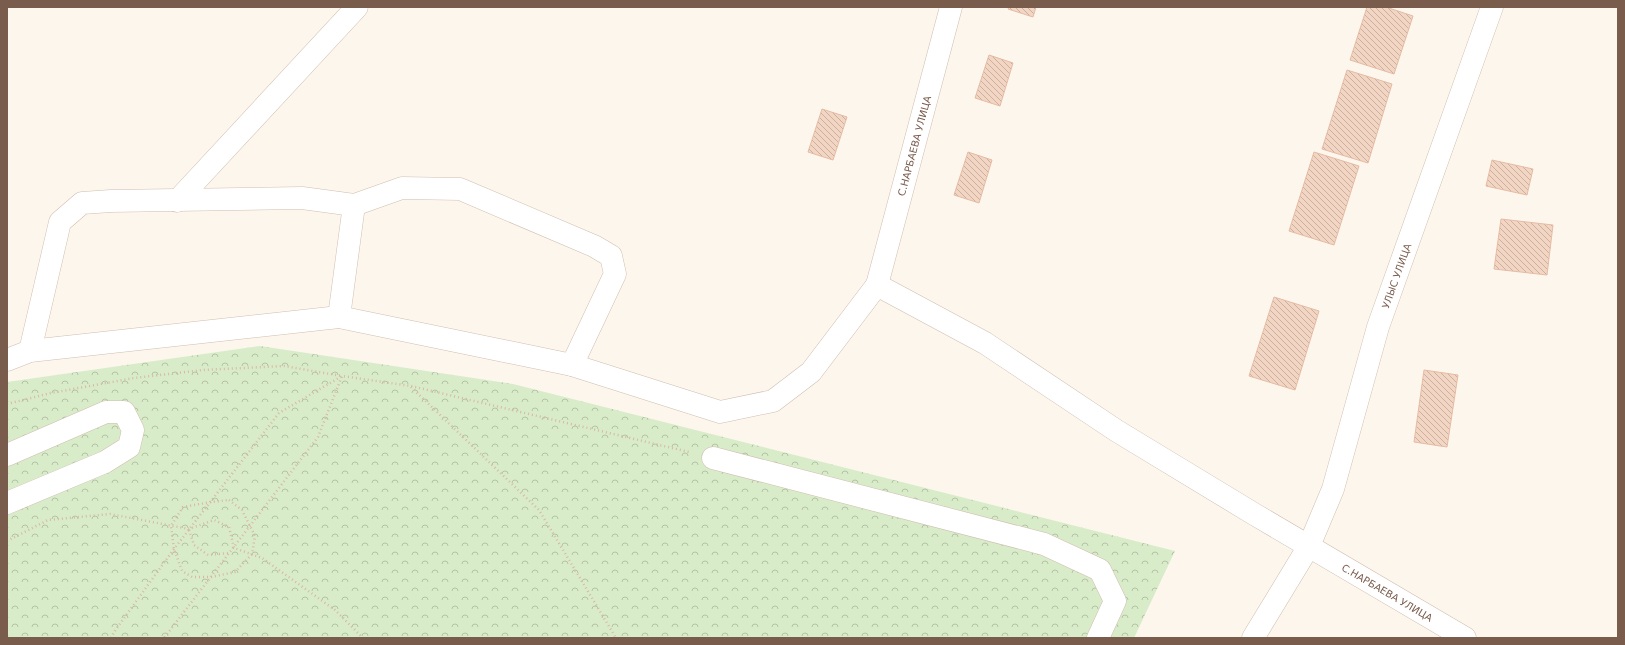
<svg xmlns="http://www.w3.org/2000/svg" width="1625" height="645" font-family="'DejaVu Sans',sans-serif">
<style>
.park{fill:url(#park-crowns)}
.building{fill:url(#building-back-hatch);stroke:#e6bba3}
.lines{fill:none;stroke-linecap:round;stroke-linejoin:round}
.minor-casing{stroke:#d1beb0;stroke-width:23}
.path{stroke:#d9b8a5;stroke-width:2.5;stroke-dasharray:1 3;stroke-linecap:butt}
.minor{stroke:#fff;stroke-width:22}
.labels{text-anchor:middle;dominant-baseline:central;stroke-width:3;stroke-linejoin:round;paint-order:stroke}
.street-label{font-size:10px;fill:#7a5c4d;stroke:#fffaf3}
</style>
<defs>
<pattern id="park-crowns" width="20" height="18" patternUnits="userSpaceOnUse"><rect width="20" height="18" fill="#d8ecc9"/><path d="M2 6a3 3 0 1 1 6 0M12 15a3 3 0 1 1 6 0" fill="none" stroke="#b4c2a5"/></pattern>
<pattern id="building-back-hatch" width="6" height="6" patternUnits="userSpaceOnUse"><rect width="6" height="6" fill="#f3d5c3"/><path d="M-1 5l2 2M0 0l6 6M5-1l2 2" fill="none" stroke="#cab0a1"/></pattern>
</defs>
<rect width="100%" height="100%" fill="#fdf6ec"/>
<!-- park -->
<path class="park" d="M 260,346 L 513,384 L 1175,551 L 1134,638 L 7,638 L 7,382 Z"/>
<!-- building -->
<g class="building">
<path d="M 1009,7 L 1036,7 L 1033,17 L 1008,9 Z"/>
<path d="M 1367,7 L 1386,7 L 1413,16 L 1394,74 L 1350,60 Z"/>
<path d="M 989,55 L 1013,63 L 1000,106 L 975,98 Z"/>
<path d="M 1347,70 L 1392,84 L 1368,163 L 1322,149 Z"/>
<path d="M 822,109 L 847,117 L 833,160 L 808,152 Z"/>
<path d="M 968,152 L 992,160 L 979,203 L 954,195 Z"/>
<path d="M 1314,152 L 1359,166 L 1334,245 L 1289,231 Z"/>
<path d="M 1492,160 L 1533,169 L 1527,195 L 1486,186 Z"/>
<path d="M 1501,219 L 1553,225 L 1547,275 L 1494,269 Z"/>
<path d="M 1274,297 L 1319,311 L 1295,390 L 1249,376 Z"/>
<path d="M 1424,370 L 1458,375 L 1447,447 L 1414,442 Z"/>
</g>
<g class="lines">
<!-- minor casing -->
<g class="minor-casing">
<g id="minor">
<path d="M 177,201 L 357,7"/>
<path id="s1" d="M 877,285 L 951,7"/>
<path d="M 339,317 L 354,205"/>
<path d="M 30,351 L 60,222 L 82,203 L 111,201 L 302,198 L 354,205 L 402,188 L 460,189 L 594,246 L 611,256 L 615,274 L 572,365"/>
<path id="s2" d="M 7,360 L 30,351 L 339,317 L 572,365 L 720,412 L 773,401 L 811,372 L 877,285 L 985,343 L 1117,431 L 1254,514 L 1465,638"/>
<path d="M 7,455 L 106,412 L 124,412 L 133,430 L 129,447 L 105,462 L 7,503"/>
<path d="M 713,458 L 1044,544 L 1100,570 L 1115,601 L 1098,638"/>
<path id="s3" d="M 1253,638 L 1309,546 L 1333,489 L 1378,327 L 1492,7"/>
</g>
</g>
<!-- path -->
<g class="path">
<path d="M 411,387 L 539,510 L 616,638"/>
<path d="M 7,404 L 51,393 L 134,378 L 203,370 L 284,366 L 342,376 L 318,437 L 164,638"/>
<path d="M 229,500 L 242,510 L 255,536 L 252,554 L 235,572 L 211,577 L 192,577 L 182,571 L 174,549 L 171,526 L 183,507 L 211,502 Z"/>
<path d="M 189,530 L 194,545 L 208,555 L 229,553"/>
<path d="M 7,541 L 48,520 L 110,514 L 189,529 L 214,520 L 229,527 L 234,548 L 262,558 L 335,610 L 363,638"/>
<path d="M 111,638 L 114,632 L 174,549 L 279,413 L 342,376 L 411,386 L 689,452"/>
</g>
<!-- minor -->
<use href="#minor" class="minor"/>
</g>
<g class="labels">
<!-- street labels -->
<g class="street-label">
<text stroke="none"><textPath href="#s1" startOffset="144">С.НАРБАЕВА УЛИЦА</textPath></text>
<text stroke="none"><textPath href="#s3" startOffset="392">УЛЫС УЛИЦА</textPath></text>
<text stroke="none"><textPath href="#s2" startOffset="1536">С.НАРБАЕВА УЛИЦА</textPath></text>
</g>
</g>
<!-- border -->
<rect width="1625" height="645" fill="none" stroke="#7a5c4d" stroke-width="16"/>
</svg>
